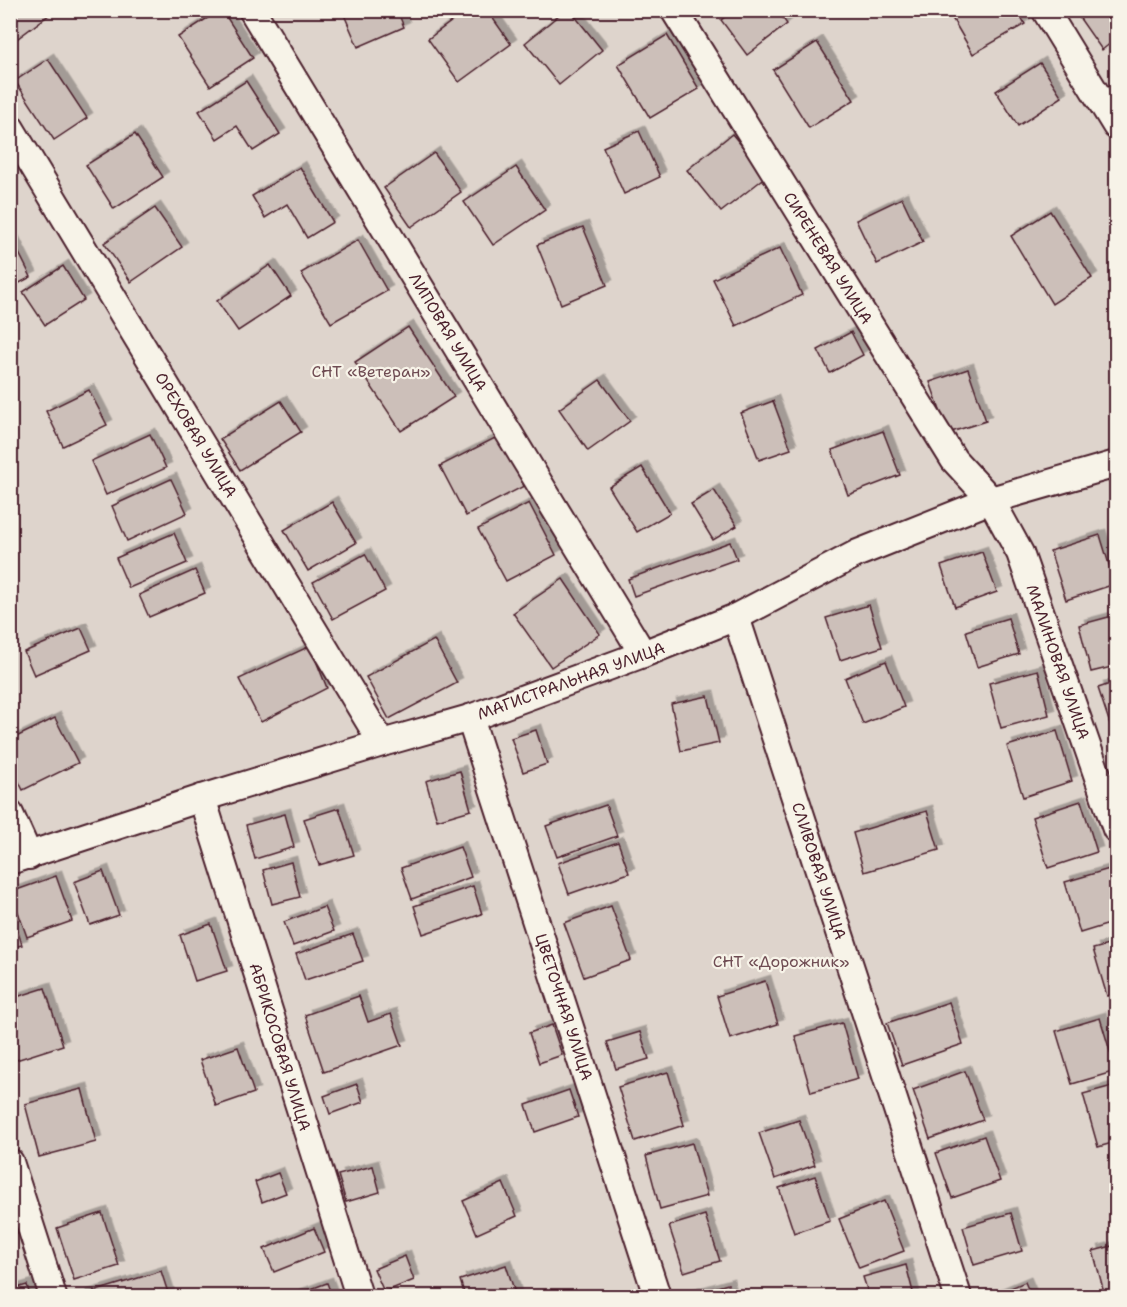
<svg xmlns="http://www.w3.org/2000/svg" width="1127" height="1307" font-family="'Shantell Sans',sans-serif">
<style>
.green{fill:#ded4cc;stroke:#947a7c;stroke-width:1.5}
.building{fill:#ccbfb9;stroke:#4a1f2b;stroke-width:1.5;filter:url(#shadow)}
.lines{fill:none;stroke-linecap:round;stroke-linejoin:round}
.street-casing{stroke:#4a1f2b;stroke-width:30}
.street{stroke:#f7f3e8;stroke-width:26}
.labels{text-anchor:middle;dominant-baseline:central;stroke-width:4.5;stroke-linejoin:round;paint-order:stroke}
.street-label{font-size:16px;fill:#4a1f2b;stroke:#f7f3e8}
.park-label{font-size:16px;fill:#6f4c53;stroke:#f7f3e8}
</style>
<defs>
<filter id="shadow"><feDropShadow dx="5.5" dy="-5.5" stdDeviation="0" flood-color="#0004"/></filter>
</defs>
<rect width="100%" height="100%" fill="#f7f3e8"/>
<filter id="ink" filterUnits="userSpaceOnUse"><feTurbulence type="fractalNoise" baseFrequency=".0167" numOctaves="2"/><feDisplacementMap in="SourceGraphic" scale="12" xChannelSelector="R" yChannelSelector="G"/><feConvolveMatrix kernelMatrix="1 2 1 2 8 2 1 2 1" color-interpolation-filters="sRGB"/></filter>
<g filter="url(#ink)">
<!-- green -->
<path class="green" d="M 10,11 L 1116,11 L 1116,1296 L 11,1296 Z"/>
<!-- building -->
<g class="building">
<path d="M 10,10 L 54,10 L 54,11 L 10,44 Z"/>
<path d="M 220,10 L 222,10 L 253,58 L 210,86 L 178,37 Z"/>
<path d="M 342,10 L 397,10 L 404,27 L 358,47 Z"/>
<path d="M 467,10 L 487,10 L 511,44 L 459,82 L 428,39 Z"/>
<path d="M 565,10 L 570,10 L 602,50 L 559,85 L 525,43 Z"/>
<path d="M 734,10 L 777,10 L 787,24 L 747,55 L 721,20 Z"/>
<path d="M 949,10 L 1017,10 L 1025,24 L 973,54 L 948,11 Z"/>
<path d="M 1074,10 L 1116,10 L 1116,39 L 1102,50 Z"/>
<path d="M 667,35 L 699,89 L 650,118 L 618,65 Z"/>
<path d="M 817,42 L 854,100 L 809,128 L 773,70 Z"/>
<path d="M 48,59 L 87,118 L 54,140 L 15,81 Z"/>
<path d="M 1040,63 L 1062,97 L 1018,126 L 996,91 Z"/>
<path d="M 246,81 L 280,134 L 253,151 L 237,126 L 217,139 L 199,111 Z"/>
<path d="M 639,131 L 660,177 L 624,194 L 603,147 Z"/>
<path d="M 135,134 L 163,177 L 114,209 L 86,165 Z"/>
<path d="M 732,134 L 767,176 L 721,212 L 687,170 Z"/>
<path d="M 434,153 L 461,192 L 411,227 L 384,188 Z"/>
<path d="M 300,167 L 333,222 L 307,238 L 287,204 L 265,218 L 252,196 Z"/>
<path d="M 516,167 L 545,210 L 493,245 L 464,202 Z"/>
<path d="M 902,198 L 923,242 L 877,264 L 856,220 Z"/>
<path d="M 155,208 L 182,247 L 131,282 L 104,243 Z"/>
<path d="M 1050,211 L 1092,278 L 1052,304 L 1011,236 Z"/>
<path d="M 583,227 L 607,285 L 561,304 L 537,245 Z"/>
<path d="M 11,237 L 31,277 L 10,288 L 10,237 Z"/>
<path d="M 358,240 L 387,291 L 331,323 L 301,273 Z"/>
<path d="M 780,248 L 802,295 L 736,326 L 713,279 Z"/>
<path d="M 270,265 L 291,296 L 238,331 L 217,301 Z"/>
<path d="M 63,266 L 84,300 L 45,325 L 23,292 Z"/>
<path d="M 408,327 L 454,397 L 401,431 L 355,362 Z"/>
<path d="M 851,332 L 863,355 L 830,373 L 818,350 Z"/>
<path d="M 968,369 L 986,421 L 948,433 L 930,382 Z"/>
<path d="M 600,380 L 630,421 L 588,451 L 559,409 Z"/>
<path d="M 89,390 L 107,425 L 63,446 L 46,411 Z"/>
<path d="M 281,401 L 301,432 L 240,470 L 220,439 Z"/>
<path d="M 773,401 L 791,449 L 759,460 L 741,413 Z"/>
<path d="M 883,431 L 900,475 L 848,495 L 832,450 Z"/>
<path d="M 150,434 L 166,468 L 106,495 L 91,461 Z"/>
<path d="M 499,436 L 524,486 L 466,516 L 440,466 Z"/>
<path d="M 642,467 L 670,513 L 637,532 L 609,487 Z"/>
<path d="M 171,479 L 187,513 L 127,541 L 112,506 Z"/>
<path d="M 714,490 L 737,526 L 713,540 L 691,504 Z"/>
<path d="M 332,502 L 356,543 L 308,571 L 284,530 Z"/>
<path d="M 529,503 L 556,555 L 506,581 L 478,529 Z"/>
<path d="M 174,533 L 187,563 L 129,588 L 116,558 Z"/>
<path d="M 1100,535 L 1115,584 L 1066,600 L 1050,551 Z"/>
<path d="M 730,542 L 737,559 L 634,596 L 628,579 Z"/>
<path d="M 982,552 L 997,592 L 955,607 L 941,566 Z"/>
<path d="M 365,554 L 385,591 L 333,619 L 313,582 Z"/>
<path d="M 195,570 L 205,593 L 149,617 L 139,595 Z"/>
<path d="M 563,579 L 600,634 L 551,667 L 513,613 Z"/>
<path d="M 869,605 L 882,647 L 840,660 L 826,618 Z"/>
<path d="M 1116,615 L 1116,666 L 1091,672 L 1079,625 Z"/>
<path d="M 1008,618 L 1019,654 L 977,667 L 966,631 Z"/>
<path d="M 81,628 L 91,650 L 34,675 L 24,652 Z"/>
<path d="M 434,640 L 457,683 L 389,719 L 366,677 Z"/>
<path d="M 310,646 L 327,688 L 261,722 L 239,679 Z"/>
<path d="M 886,661 L 904,707 L 863,724 L 845,678 Z"/>
<path d="M 1038,670 L 1049,715 L 1001,728 L 989,683 Z"/>
<path d="M 1116,682 L 1116,742 L 1098,688 Z"/>
<path d="M 708,696 L 719,743 L 681,751 L 671,704 Z"/>
<path d="M 55,718 L 78,763 L 23,790 L 10,764 L 10,740 Z"/>
<path d="M 536,730 L 547,764 L 523,772 L 511,738 Z"/>
<path d="M 1057,731 L 1072,781 L 1023,797 L 1007,746 Z"/>
<path d="M 460,771 L 471,810 L 437,820 L 426,781 Z"/>
<path d="M 1081,801 L 1097,852 L 1048,868 L 1032,817 Z"/>
<path d="M 606,805 L 617,836 L 557,857 L 546,826 Z"/>
<path d="M 339,808 L 354,855 L 319,865 L 304,819 Z"/>
<path d="M 927,811 L 939,850 L 864,872 L 853,833 Z"/>
<path d="M 285,814 L 294,847 L 255,859 L 246,825 Z"/>
<path d="M 618,842 L 629,873 L 569,894 L 558,863 Z"/>
<path d="M 460,847 L 471,877 L 412,899 L 401,868 Z"/>
<path d="M 291,862 L 300,897 L 272,904 L 263,870 Z"/>
<path d="M 1116,867 L 1116,922 L 1080,933 L 1065,882 Z"/>
<path d="M 103,871 L 119,915 L 90,925 L 74,882 Z"/>
<path d="M 56,876 L 72,921 L 27,937 L 11,892 Z"/>
<path d="M 473,886 L 482,914 L 423,934 L 414,906 Z"/>
<path d="M 10,905 L 22,945 L 10,948 Z"/>
<path d="M 611,906 L 631,960 L 584,977 L 564,923 Z"/>
<path d="M 324,907 L 334,931 L 293,946 L 284,922 Z"/>
<path d="M 211,924 L 227,971 L 195,981 L 180,935 Z"/>
<path d="M 353,934 L 363,961 L 305,980 L 296,954 Z"/>
<path d="M 1116,943 L 1116,994 L 1107,996 L 1093,949 Z"/>
<path d="M 765,981 L 778,1024 L 730,1039 L 717,996 Z"/>
<path d="M 45,988 L 63,1045 L 10,1062 L 10,999 Z"/>
<path d="M 359,996 L 368,1022 L 391,1014 L 402,1045 L 324,1072 L 305,1015 Z"/>
<path d="M 949,1002 L 963,1044 L 902,1065 L 887,1023 Z"/>
<path d="M 1100,1018 L 1116,1071 L 1072,1084 L 1056,1031 Z"/>
<path d="M 842,1023 L 858,1079 L 811,1092 L 795,1036 Z"/>
<path d="M 552,1025 L 562,1055 L 539,1063 L 529,1033 Z"/>
<path d="M 640,1032 L 649,1059 L 616,1069 L 607,1042 Z"/>
<path d="M 238,1047 L 254,1093 L 216,1106 L 200,1060 Z"/>
<path d="M 965,1071 L 983,1120 L 930,1139 L 913,1090 Z"/>
<path d="M 668,1072 L 684,1125 L 635,1141 L 618,1087 Z"/>
<path d="M 357,1084 L 363,1102 L 330,1114 L 324,1096 Z"/>
<path d="M 1116,1085 L 1116,1142 L 1098,1147 L 1083,1094 Z"/>
<path d="M 82,1089 L 96,1142 L 39,1157 L 25,1104 Z"/>
<path d="M 569,1090 L 578,1117 L 535,1132 L 526,1105 Z"/>
<path d="M 799,1120 L 815,1165 L 775,1179 L 759,1133 Z"/>
<path d="M 984,1136 L 1000,1181 L 952,1198 L 936,1153 Z"/>
<path d="M 692,1143 L 707,1196 L 660,1209 L 646,1156 Z"/>
<path d="M 373,1166 L 380,1192 L 346,1202 L 338,1175 Z"/>
<path d="M 278,1173 L 286,1193 L 262,1202 L 255,1182 Z"/>
<path d="M 815,1176 L 830,1221 L 794,1233 L 779,1188 Z"/>
<path d="M 503,1183 L 517,1216 L 477,1234 L 463,1201 Z"/>
<path d="M 884,1201 L 904,1251 L 859,1268 L 839,1219 Z"/>
<path d="M 102,1213 L 119,1266 L 74,1280 L 57,1228 Z"/>
<path d="M 1011,1213 L 1022,1251 L 974,1265 L 963,1227 Z"/>
<path d="M 705,1215 L 720,1261 L 684,1272 L 669,1226 Z"/>
<path d="M 314,1228 L 324,1252 L 274,1272 L 264,1249 Z"/>
<path d="M 1116,1245 L 1116,1294 L 1105,1296 L 1093,1251 Z"/>
<path d="M 405,1256 L 414,1280 L 384,1292 L 374,1269 Z"/>
<path d="M 506,1265 L 516,1296 L 465,1296 L 460,1280 Z"/>
<path d="M 906,1265 L 914,1296 L 869,1296 L 863,1277 Z"/>
<path d="M 161,1271 L 169,1296 L 80,1296 Z"/>
<path d="M 1025,1282 L 1031,1296 L 992,1296 Z"/>
<path d="M 327,1283 L 332,1296 L 292,1296 Z"/>
<path d="M 728,1284 L 731,1296 L 689,1296 L 689,1295 Z"/>
<path d="M 27,1285 L 30,1296 L 10,1296 L 10,1290 Z"/>
</g>
<g class="lines">
<!-- street casing -->
<g class="street-casing">
<g id="street">
<path d="M 252,10 L 643,654"/>
<path d="M 674,10 L 954,460 L 991,500 L 1020,553 L 1116,829"/>
<path d="M 1045,10 L 1116,126"/>
<path d="M 10,127 L 382,743"/>
<path d="M 736,617 L 958,1296"/>
<path d="M 470,718 L 657,1296"/>
<path d="M 202,798 L 359,1296"/>
<path d="M 10,814 L 29,856"/>
<path d="M 10,861 L 202,798 L 382,743 L 470,718 L 643,654 L 736,617 L 858,553 L 991,500 L 1116,464"/>
<path d="M 10,1162 L 53,1296"/>
</g>
</g>
<!-- street -->
<use href="#street" class="street"/>
</g>
</g>
<g class="labels">
<!-- street labels -->
<g class="street-label">
<text transform="translate(828 258) rotate(58)">СИРЕНЕВАЯ УЛИЦА</text>
<text transform="translate(448 332) rotate(59)">ЛИПОВАЯ УЛИЦА</text>
<text transform="translate(196 435) rotate(59)">ОРЕХОВАЯ УЛИЦА</text>
<text transform="translate(1058 662) rotate(71)">МАЛИНОВАЯ УЛИЦА</text>
<text transform="translate(571 681) rotate(-20)">МАГИСТРАЛЬНАЯ УЛИЦА</text>
<text transform="translate(819 871) rotate(72)">СЛИВОВАЯ УЛИЦА</text>
<text transform="translate(564 1007) rotate(72)">ЦВЕТОЧНАЯ УЛИЦА</text>
<text transform="translate(280 1047) rotate(73)">АБРИКОСОВАЯ УЛИЦА</text>
</g>
<!-- park labels -->
<g class="park-label">
<text x="371" y="371">СНТ «Ветеран»</text>
<text x="781" y="961">СНТ «Дорожник»</text>
</g>
</g>
<!-- margin -->
<rect width="1127" height="1307" fill="none" stroke="#f7f3e8" stroke-width="36"/>
<rect x="18" y="18" width="1091" height="1271" fill="none" stroke="#4a1f2b" stroke-width="2" filter="url(#ink)"/>
</svg>
